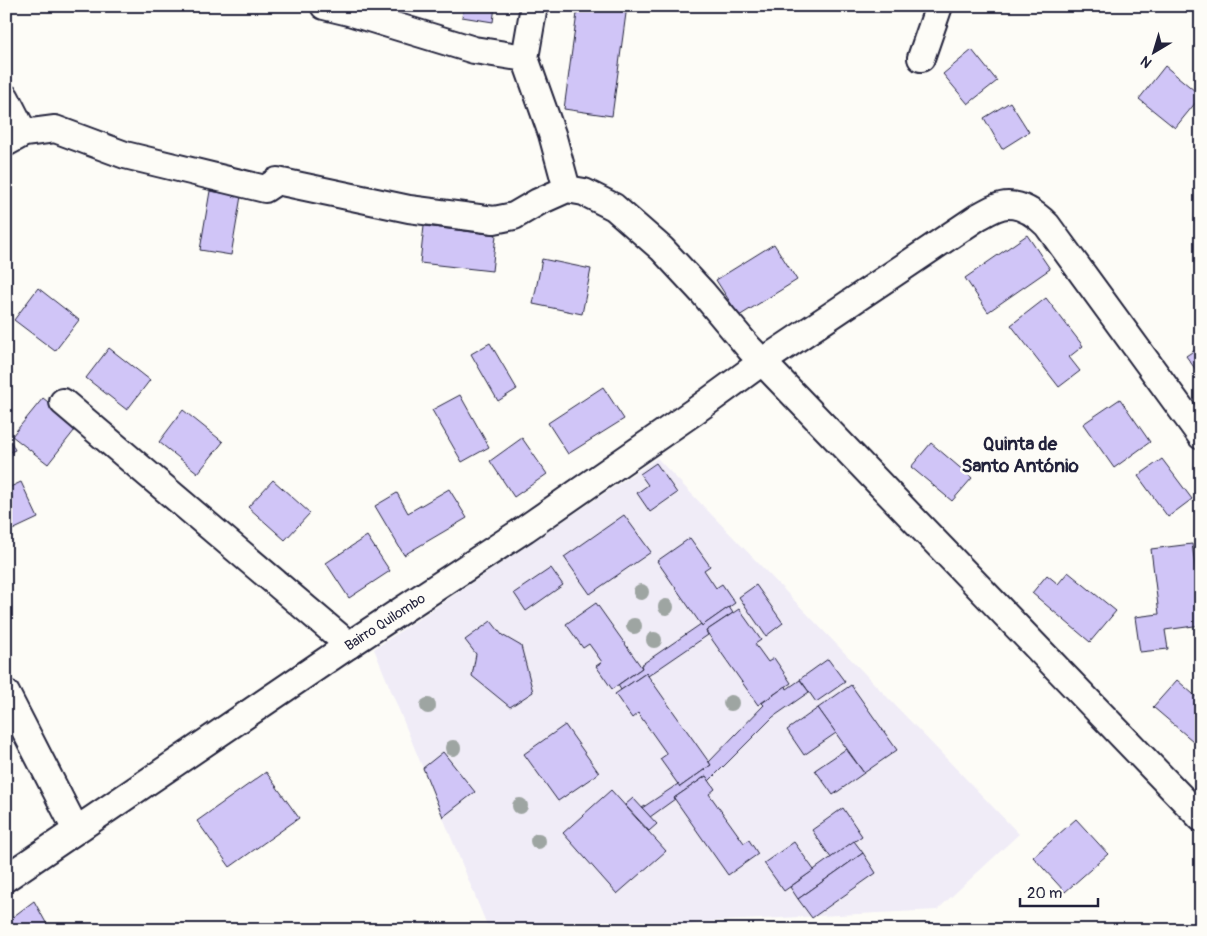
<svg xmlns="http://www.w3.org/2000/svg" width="1207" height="936" font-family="Pangolin,sans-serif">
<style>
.built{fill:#f0ecf7}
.building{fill:#d0c5f7;stroke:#22223b}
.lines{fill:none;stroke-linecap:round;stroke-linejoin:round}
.minor-casing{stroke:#22223b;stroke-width:30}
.minor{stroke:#fdfcf7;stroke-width:26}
.tree{fill:#9ea5a2}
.labels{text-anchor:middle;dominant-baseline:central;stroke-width:5;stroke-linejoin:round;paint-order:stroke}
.street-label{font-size:14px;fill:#22223b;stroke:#fdfcf7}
.district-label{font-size:19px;font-weight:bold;fill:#22223b;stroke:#fdfcf7}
</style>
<rect width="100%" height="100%" fill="#fdfcf7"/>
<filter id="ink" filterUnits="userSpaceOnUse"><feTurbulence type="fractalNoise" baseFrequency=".02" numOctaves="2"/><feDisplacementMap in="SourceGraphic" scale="10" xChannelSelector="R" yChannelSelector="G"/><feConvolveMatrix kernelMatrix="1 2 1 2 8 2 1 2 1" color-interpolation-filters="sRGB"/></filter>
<g filter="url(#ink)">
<!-- built -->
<path class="built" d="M 657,458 L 1019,834 L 937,910 L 703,922 L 670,930 L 489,930 L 374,649 Z"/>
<!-- building -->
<g class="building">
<path d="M 464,6 L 495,6 L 493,22 L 462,17 Z"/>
<path d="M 578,6 L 627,6 L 612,116 L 564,109 Z"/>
<path d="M 972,50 L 997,81 L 968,104 L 943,74 Z"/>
<path d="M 1165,66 L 1201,96 L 1175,128 L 1139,99 Z"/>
<path d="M 1010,102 L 1029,132 L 1002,149 L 984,118 Z"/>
<path d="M 210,191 L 241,196 L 231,255 L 200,250 Z"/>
<path d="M 424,226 L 496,235 L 492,271 L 420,263 Z"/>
<path d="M 1027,235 L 1050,269 L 988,312 L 965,278 Z"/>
<path d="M 774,244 L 797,280 L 739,316 L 716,280 Z"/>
<path d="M 542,259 L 591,269 L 582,314 L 533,304 Z"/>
<path d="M 38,288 L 79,320 L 55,351 L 14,320 Z"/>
<path d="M 1046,298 L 1083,346 L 1069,357 L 1080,371 L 1059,387 L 1011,325 Z"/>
<path d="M 490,343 L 517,389 L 498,401 L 471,354 Z"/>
<path d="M 1201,346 L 1201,377 L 1186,356 Z"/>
<path d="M 109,348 L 150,380 L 127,410 L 86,378 Z"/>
<path d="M 603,387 L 624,419 L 568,454 L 548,423 Z"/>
<path d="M 460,395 L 489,447 L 462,462 L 432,410 Z"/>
<path d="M 43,398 L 78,426 L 48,464 L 12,436 Z"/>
<path d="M 1120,399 L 1150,442 L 1114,468 L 1083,424 Z"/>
<path d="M 183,410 L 223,442 L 198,473 L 159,442 Z"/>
<path d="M 6,432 L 15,450 L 6,454 Z"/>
<path d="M 522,438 L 547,474 L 514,497 L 490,461 Z"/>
<path d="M 931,443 L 972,478 L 952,501 L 911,467 Z"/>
<path d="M 1162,459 L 1192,499 L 1168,517 L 1138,476 Z"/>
<path d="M 656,463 L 677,493 L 650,512 L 637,493 L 648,485 L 640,474 Z"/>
<path d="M 273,480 L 310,513 L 285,540 L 248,507 Z"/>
<path d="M 21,482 L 38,518 L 6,533 L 6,489 Z"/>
<path d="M 449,489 L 467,518 L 404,555 L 375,506 L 397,493 L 408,513 Z"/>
<path d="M 624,515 L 651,552 L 590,594 L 564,557 Z"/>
<path d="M 367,536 L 390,571 L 349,598 L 326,563 Z"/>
<path d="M 690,538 L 710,566 L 704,570 L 716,588 L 722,584 L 735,603 L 702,626 L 657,561 Z"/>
<path d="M 1192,544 L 1201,608 L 1201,625 L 1165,630 L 1168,649 L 1140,652 L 1135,617 L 1159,614 L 1151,549 Z"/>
<path d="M 551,568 L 563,585 L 526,611 L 514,593 Z"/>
<path d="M 1068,572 L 1116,611 L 1090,642 L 1032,593 L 1047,575 L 1058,584 Z"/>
<path d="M 756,585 L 783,623 L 766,636 L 739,597 Z"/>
<path d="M 596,603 L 642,668 L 612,689 L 596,666 L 602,662 L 589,644 L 583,648 L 566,624 Z"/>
<path d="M 729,607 L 733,613 L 706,631 L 708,635 L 648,676 L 646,673 L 621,690 L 618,685 L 642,668 L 641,665 L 701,624 L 702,626 Z"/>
<path d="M 739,609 L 761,640 L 755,644 L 768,662 L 774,658 L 791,683 L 758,705 L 706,631 Z"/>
<path d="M 491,621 L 502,635 L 521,646 L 533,692 L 510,707 L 472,676 L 476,654 L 465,640 Z"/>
<path d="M 828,659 L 845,682 L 816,702 L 800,679 Z"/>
<path d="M 646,673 L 711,765 L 680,787 L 660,759 L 667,754 L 638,713 L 632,718 L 615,694 Z"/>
<path d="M 800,680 L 809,692 L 773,717 L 709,781 L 706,776 L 674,798 L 675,799 L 650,817 L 642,808 L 678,784 L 680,787 L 711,765 L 709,762 L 764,705 L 762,703 L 786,686 L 787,689 Z"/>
<path d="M 1177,680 L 1201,701 L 1201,732 L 1193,741 L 1153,707 Z"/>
<path d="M 851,685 L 897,750 L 864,773 L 818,708 Z"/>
<path d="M 818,708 L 836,733 L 804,755 L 787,730 Z"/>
<path d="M 565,725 L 599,773 L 558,801 L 524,754 Z"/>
<path d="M 846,749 L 864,773 L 833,795 L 815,770 Z"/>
<path d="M 443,752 L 475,792 L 443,817 L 423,768 Z"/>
<path d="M 266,772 L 299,818 L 230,867 L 197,821 Z"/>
<path d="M 706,776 L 715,789 L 709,794 L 744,843 L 749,840 L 758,854 L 728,875 L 674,798 Z"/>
<path d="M 611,790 L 666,851 L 617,894 L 563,833 Z"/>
<path d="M 633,798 L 657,824 L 649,831 L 625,805 Z"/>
<path d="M 843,808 L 862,836 L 831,858 L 812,830 Z"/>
<path d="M 1076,819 L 1108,854 L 1065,892 L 1033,857 Z"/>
<path d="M 854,841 L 863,853 L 798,899 L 790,887 Z"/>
<path d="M 794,842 L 814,870 L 784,891 L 764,863 Z"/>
<path d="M 863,853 L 876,873 L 812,918 L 798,899 Z"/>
<path d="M 34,901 L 50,930 L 16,930 L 10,919 Z"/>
</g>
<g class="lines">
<!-- minor casing -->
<g class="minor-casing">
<g id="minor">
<path d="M 324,6 L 349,12 L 474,50 L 525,58"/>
<path d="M 534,6 L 525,58 L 552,134 L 567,189"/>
<path d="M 921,58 L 939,6"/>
<path d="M 6,98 L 24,133"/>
<path d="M 6,143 L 24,133 L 55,129 L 125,155 L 265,189 L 277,181 L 409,209 L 494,220 L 514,216 L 538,202 L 567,189 L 584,192 L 614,207 L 662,249 L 703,293 L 749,348 L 1201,818"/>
<path d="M 63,402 L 349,645"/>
<path d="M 6,693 L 76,830"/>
<path d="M 6,878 L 349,645 L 525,529 L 695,411 L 762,362 L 978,217 C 987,212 998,205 1008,205 C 1023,205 1037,215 1047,225 L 1201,436"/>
</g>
</g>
<!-- minor -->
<use href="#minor" class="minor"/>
</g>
<!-- trees -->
<g class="tree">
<circle cx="641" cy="592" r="8"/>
<circle cx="666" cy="607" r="8"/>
<circle cx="634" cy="626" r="8"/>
<circle cx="654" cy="640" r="8"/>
<circle cx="731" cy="703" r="8"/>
<circle cx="428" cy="706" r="8"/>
<circle cx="453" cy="748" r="8"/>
<circle cx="520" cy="806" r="8"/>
<circle cx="538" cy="841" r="8"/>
</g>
</g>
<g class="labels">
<!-- street labels -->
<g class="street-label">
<text transform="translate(385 622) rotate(-33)">Bairro Quilombo</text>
</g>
<!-- district labels -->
<g class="district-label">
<text x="1020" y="444">Quinta de<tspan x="1020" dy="22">Santo António</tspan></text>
</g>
</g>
<!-- margin -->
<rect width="1207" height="936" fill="none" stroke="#fdfcf7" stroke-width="25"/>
<rect x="12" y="12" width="1182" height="911" fill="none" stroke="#22223b" stroke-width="2" filter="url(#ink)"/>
<!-- north arrow -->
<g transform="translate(1154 52) rotate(218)" stroke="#fdfcf7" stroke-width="4" paint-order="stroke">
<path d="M0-4L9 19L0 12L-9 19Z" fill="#22223b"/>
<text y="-8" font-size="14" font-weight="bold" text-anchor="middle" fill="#22223b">N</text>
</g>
<!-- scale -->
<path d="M1020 898v8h78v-8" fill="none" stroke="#22223b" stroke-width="2.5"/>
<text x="1027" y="898" font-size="15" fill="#22223b" stroke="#fdfcf7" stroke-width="4" paint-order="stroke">20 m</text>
</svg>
